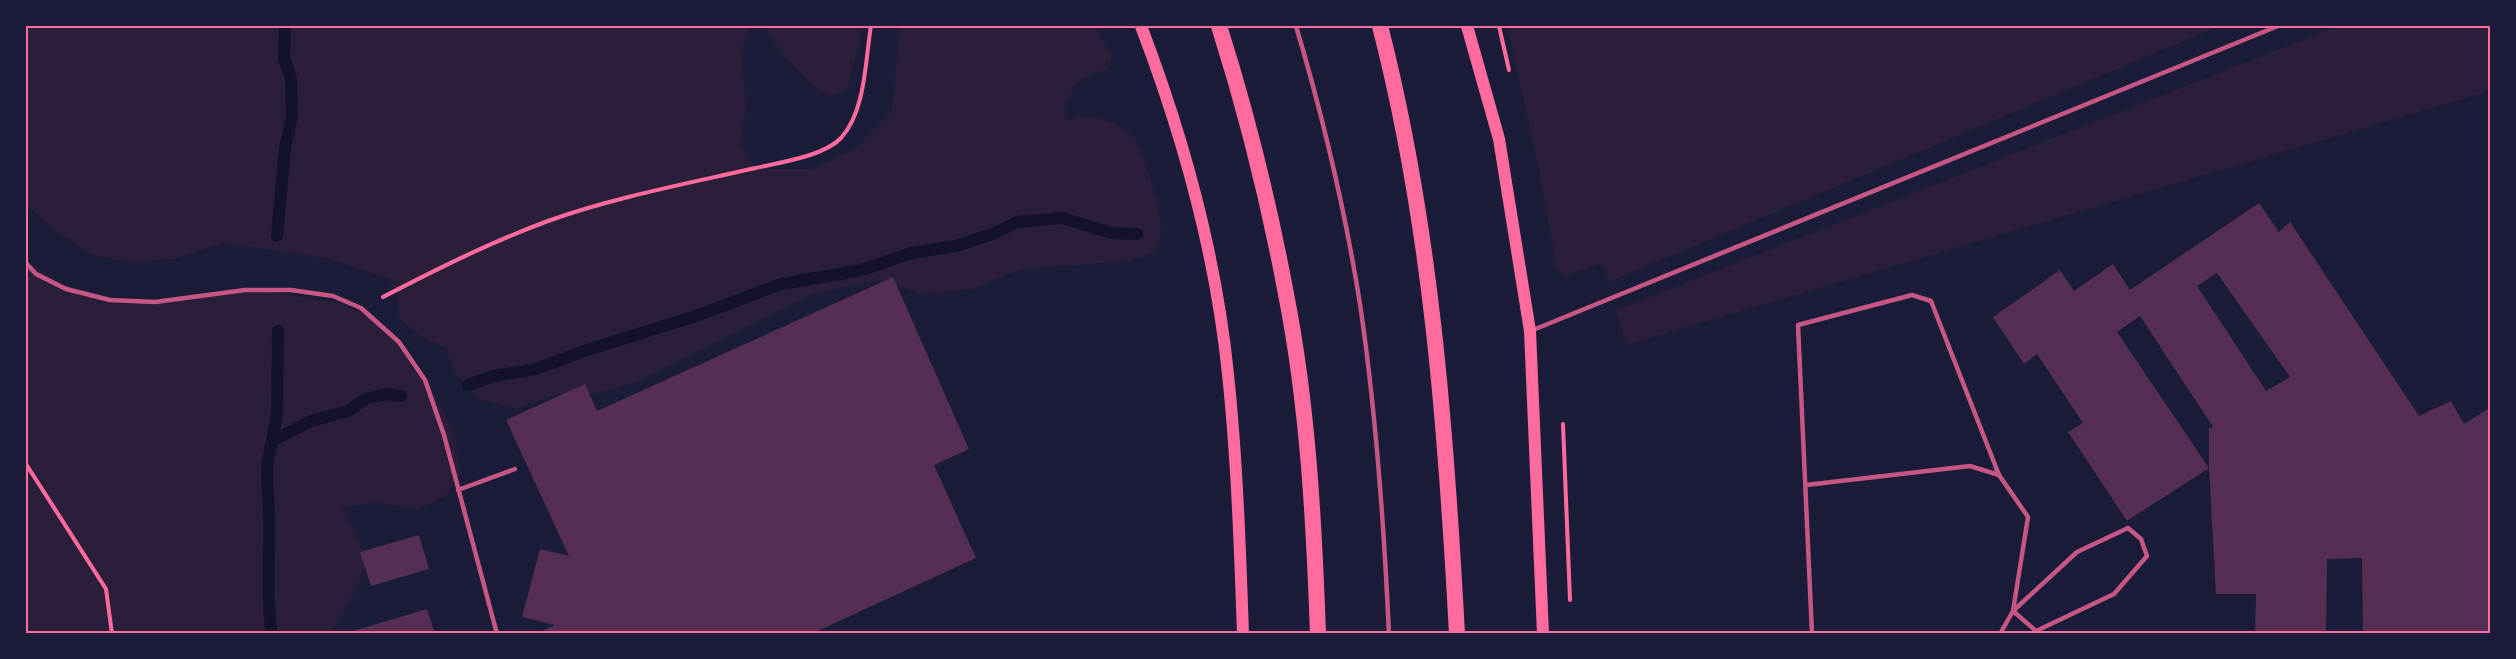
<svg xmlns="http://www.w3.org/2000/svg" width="2516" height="659" font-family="'Source Serif 4',serif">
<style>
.green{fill:#2a1e3b}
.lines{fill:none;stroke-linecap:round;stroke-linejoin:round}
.stream{stroke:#12122b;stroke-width:12}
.building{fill:#542f53;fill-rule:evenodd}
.path{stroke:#ff6b9d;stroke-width:4}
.service{stroke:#c65784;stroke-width:4.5}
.secondary{stroke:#ff6b9d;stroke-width:12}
.trunk{stroke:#ff6b9d;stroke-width:16}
.neatline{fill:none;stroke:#ff6b9d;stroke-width:2}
</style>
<rect width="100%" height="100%" fill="#1b1b3a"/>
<!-- green -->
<g class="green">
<path d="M 26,26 L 750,26 L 741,52 L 746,108 L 740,146 L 756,169 L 813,169 L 858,147 L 892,112 L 900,26 L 1095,26 L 1112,55 L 1108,70 C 1078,76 1072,84 1063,113 L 1069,120 C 1090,111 1116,121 1133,137 C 1143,146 1162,215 1161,230 C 1161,237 1157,246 1155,253 L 1129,261 L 1022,269 L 972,289 L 922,294 L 881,280 L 815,293 L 637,382 L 596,394 L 557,394 L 517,409 L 481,400 L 456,375 L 446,348 L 425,339 L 399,319 L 398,296 L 387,278 L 325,258 L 224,243 L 174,259 L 121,261 L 90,254 L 60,234 L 26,205 Z"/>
<path d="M 764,26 L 860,26 L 862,32 L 847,89 L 830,98 C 802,80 781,54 764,26 Z"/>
<path d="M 1507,26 L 2220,26 L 1609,282 L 1603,263 L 1566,276 L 1557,271 L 1539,169 Z"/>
<path d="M 2338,26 L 2490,26 L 2490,91 L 1626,345 L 1616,310 Z"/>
<path d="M 26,261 L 37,269 L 90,297 L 173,301 L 255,290 L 339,303 L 377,318 L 414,358 L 455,434 L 460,473 L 445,497 L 416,510 L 376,502 L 342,508 C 351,524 364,546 363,565 C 363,582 339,618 331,633 L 26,633 Z"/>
</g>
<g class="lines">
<!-- stream -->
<g class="stream">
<path d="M 277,236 L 285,148 L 292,117 L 291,79 L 284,58 L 285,26"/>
<path d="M 468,385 L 493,376 L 536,369 L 587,350 L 696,316 L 781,284 L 862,270 L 911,253 L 956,246 L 995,233 L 1017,222 L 1062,218 L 1112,233 L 1137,234"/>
<path d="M 272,441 L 277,415 L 278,331"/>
<path d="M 272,634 C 266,595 270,557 269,518 C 269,487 263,474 272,441 L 311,421 L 348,411 L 365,399 L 386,394 L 401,396"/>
</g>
</g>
<!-- building -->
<g class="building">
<path d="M 2259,203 L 2279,232 L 2290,222 L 2419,416 L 2451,401 L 2464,424 L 2490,408 L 2490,634 L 2363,634 L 2362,558 L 2327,559 L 2326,634 L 2255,634 L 2256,594 L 2216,594 L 2209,468 L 2209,429 L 2213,427 L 2140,316 L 2117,332 L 2209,468 L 2127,521 L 2068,432 L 2083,423 L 2037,354 L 2024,364 L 1993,317 L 2060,270 L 2074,291 L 2113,264 L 2130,290 ZM 2217,273 L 2290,377 L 2266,391 L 2197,286 Z"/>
<path d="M 893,277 L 969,449 L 934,465 L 976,558 L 811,634 L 535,634 L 555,625 L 522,617 L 540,549 L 569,556 L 506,420 L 585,384 L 597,411 Z"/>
<path d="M 419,535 L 429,569 L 371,586 L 360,552 Z"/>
<path d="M 427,609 L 435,634 L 347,634 L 346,633 Z"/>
</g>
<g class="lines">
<!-- path -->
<g class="path">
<path d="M 1499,26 L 1509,70"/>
<path d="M 383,297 C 437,269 491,242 548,221 C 612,198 685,184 751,169 C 776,163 823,157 841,138 C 866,110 865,61 871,26"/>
<path d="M 1563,424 L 1570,600"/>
<path d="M 26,464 L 106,589 L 112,634"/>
</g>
<!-- service -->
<g class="service">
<path d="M 1296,26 C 1323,117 1345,210 1360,304 C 1376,412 1384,524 1389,634"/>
<path d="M 26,263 L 36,274 L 66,289 L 110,300 L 155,302 L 245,290 L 291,290 L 333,296 L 361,308 L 399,342 L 425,380 L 444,435 L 497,634"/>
<path d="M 1533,330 L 2278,26"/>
<path d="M 1806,485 L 1970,466 L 1999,475 L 2028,517 L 2013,611 L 2036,631 L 2114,594 L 2147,556 L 2141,539 L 2128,528 L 2077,552 L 2013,611 L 2000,634"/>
<path d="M 458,490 L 515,469"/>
<path d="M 1812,634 L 1798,325 L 1912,295 L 1931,301 L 1999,475"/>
</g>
<!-- secondary -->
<g class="secondary">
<path d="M 1141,26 C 1183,136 1216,256 1228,374 C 1237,460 1240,547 1243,634"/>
<path d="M 1467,26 L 1499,139 L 1530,331 L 1543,634"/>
</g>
<!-- trunk -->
<g class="trunk">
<path d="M 1219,26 C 1247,114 1269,203 1286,294 C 1308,406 1314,521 1318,634"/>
<path d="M 1380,26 C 1431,224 1446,429 1457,634"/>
</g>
</g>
<!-- border -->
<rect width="2516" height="659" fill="none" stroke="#1b1b3a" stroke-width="54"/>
<rect x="27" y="27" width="2462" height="605" class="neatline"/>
</svg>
